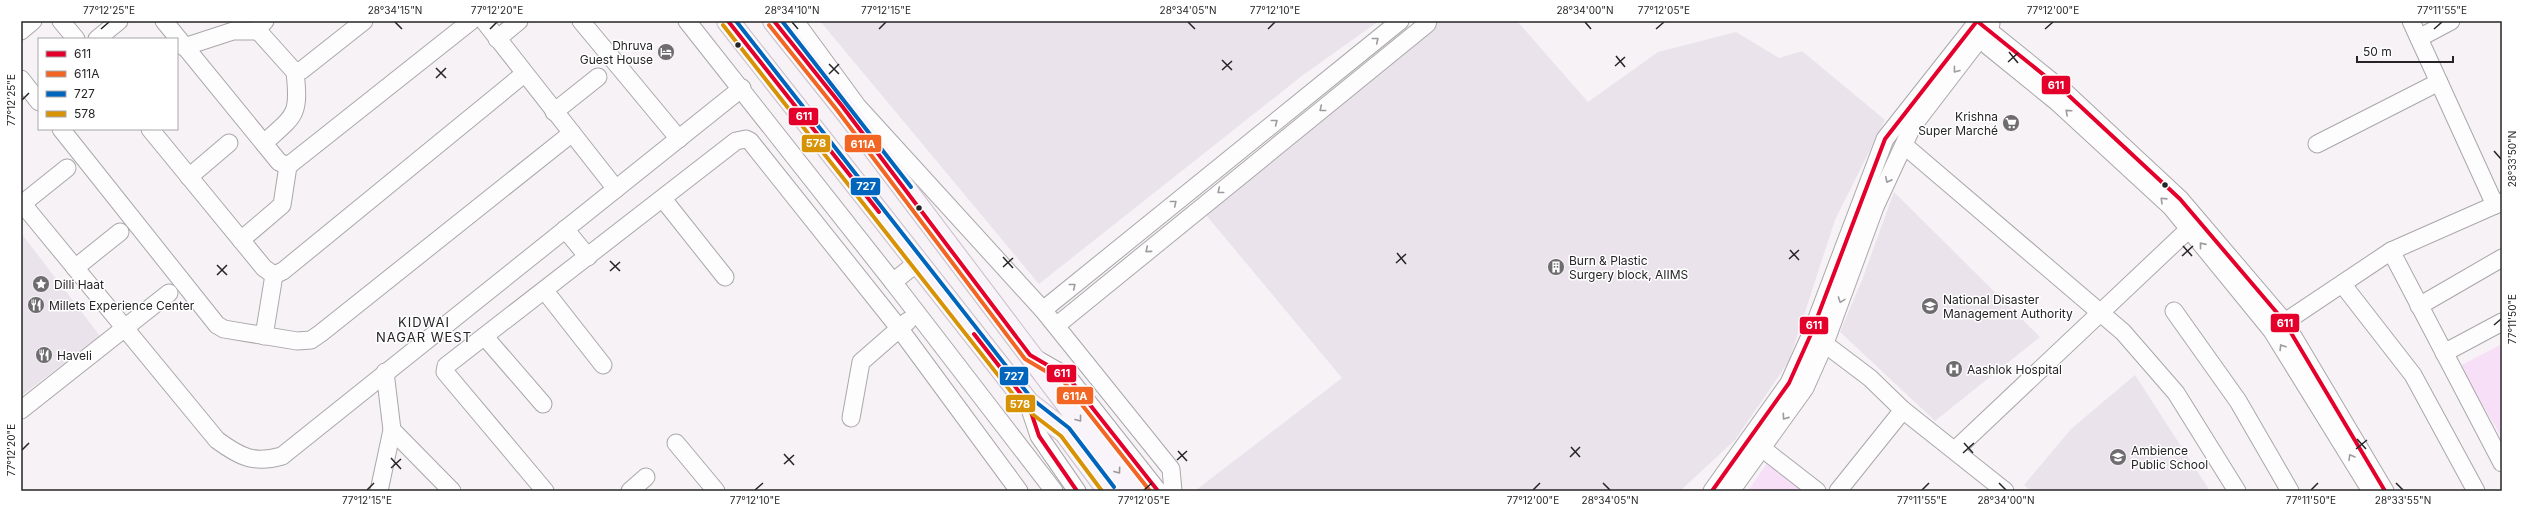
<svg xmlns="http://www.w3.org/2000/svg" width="2523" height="512" font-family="Inter,sans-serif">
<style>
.built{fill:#ebe3ec}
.green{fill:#f7dff8}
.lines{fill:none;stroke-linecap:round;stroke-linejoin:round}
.minor-casing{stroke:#aaa7aa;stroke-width:19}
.major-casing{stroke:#c8bfc8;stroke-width:24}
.minor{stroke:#fefdfe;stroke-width:17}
.major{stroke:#f9f4f9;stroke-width:22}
.bus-1-casing{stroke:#fff;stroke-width:7}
.bus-2-casing{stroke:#fff;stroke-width:7}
.bus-3-casing{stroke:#fff;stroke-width:7}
.bus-4-casing{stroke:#fff;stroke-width:7}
.bus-1{stroke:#e4002b;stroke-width:4}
.bus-2{stroke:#f26522;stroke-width:4}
.bus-3{stroke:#0065bd;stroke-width:4}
.bus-4{stroke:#d89206;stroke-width:4}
.oneway{stroke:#9d9b9d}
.oneway2{stroke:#9a969a}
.ticks{fill:none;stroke:#262426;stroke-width:1.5}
.bus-dot{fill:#262426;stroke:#fff;stroke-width:1.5}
.labels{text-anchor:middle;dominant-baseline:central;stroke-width:3;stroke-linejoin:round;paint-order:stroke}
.poi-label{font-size:12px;fill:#262426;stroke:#fff;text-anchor:start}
.neighbourhood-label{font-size:13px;letter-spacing:1px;fill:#262426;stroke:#fff}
.line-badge{stroke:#fff;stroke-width:1.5}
.badge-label{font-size:11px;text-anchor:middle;font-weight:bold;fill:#fff}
.neatline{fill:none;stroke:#262426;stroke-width:1.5}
.ticks-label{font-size:10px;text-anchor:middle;fill:#262426}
</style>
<rect width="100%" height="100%" fill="#f6f2f6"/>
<!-- built -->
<g class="built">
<path d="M 820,21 L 1379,21 L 1303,75 L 1039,284 Z"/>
<path d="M 1418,21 L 1517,21 L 1588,102 L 1658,52 L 1736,32 L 1779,58 L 1802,51 L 1885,120 L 1835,220 L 1789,361 L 1735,440 L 1680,491 L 1196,490 L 1342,378 L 1196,203 Z"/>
<path d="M 1894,192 L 2040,337 L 1935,421 L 1840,332 L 1862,280 Z"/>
<path d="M 21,233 L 100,336 L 21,396 Z"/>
<path d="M 2135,375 L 2210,491 L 2031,491 L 2024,485 L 2071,429 Z"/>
</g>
<!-- green -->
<g class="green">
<path d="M 2502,344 L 2502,438 L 2460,366 Z"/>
<path d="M 1768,462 L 1803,491 L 1748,491 Z"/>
</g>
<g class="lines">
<!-- minor casing -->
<g class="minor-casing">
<g id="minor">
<path d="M 61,21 L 76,39"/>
<path d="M 164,21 L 279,162 L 288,166 L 471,21"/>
<path d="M 265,21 L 259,27 L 260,33 L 295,72 L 302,70 L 364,21"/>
<path d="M 484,21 L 616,189"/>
<path d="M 581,21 L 679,139"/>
<path d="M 687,21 L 893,282 L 918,262"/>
<path d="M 795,21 L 858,107 L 1043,310 L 1171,469 L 1173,491"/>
<path d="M 1977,21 L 2065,92 L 2180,199 L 2284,321 L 2385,491"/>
<path d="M 2411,21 L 2495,205"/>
<path d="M 21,31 L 33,21"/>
<path d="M 2419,38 L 2451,21"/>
<path d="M 97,39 L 119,21"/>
<path d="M 497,39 L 519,21"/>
<path d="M 1988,46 L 2057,102 L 2171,207 L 2272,331 L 2371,491"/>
<path d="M 184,47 L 233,31 L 259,31"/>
<path d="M 21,79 L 39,102"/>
<path d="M 554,112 L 598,77"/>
<path d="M 61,129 L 217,325 L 224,329 L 297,341 L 311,340 L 321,333 L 572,133"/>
<path d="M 150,129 L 264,268 L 274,275 L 283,271 L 524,74"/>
<path d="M 264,143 C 295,115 300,116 295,72"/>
<path d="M 2317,144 L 2439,82"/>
<path d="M 1905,146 L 2123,332 L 2176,393 L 2237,491"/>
<path d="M 189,177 L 229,143"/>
<path d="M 663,199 L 725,277"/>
<path d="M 21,202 L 217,440 C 240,457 254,464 282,456 L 742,88"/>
<path d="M 22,204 L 67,168"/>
<path d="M 565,229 L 588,257"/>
<path d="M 241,240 L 282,205 L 288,166"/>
<path d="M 2391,251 L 2502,463"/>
<path d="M 75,268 L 120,232"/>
<path d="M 893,282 L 1054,491"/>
<path d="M 2343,285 L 2413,375 L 2476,491"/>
<path d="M 545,291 L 603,365"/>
<path d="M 2419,306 L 2502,258"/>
<path d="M 1043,310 L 1400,21"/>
<path d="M 2174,311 L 2238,401 L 2290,491"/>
<path d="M 1056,326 L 1427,24 L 1428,21"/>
<path d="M 2276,328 L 2391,251 L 2502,202"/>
<path d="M 264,336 L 274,275"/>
<path d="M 485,337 L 543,404"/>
<path d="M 1817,338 L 1870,378 L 1903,410 L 2005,491"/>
<path d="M 2444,353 L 2502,322"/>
<path d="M 1035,358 L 1068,377 L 1158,491"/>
<path d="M 1028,403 L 1039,436 L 1077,491"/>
<path d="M 21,410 L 169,293"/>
<path d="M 851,418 L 861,362 L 908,321"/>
<path d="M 392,430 L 452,491"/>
<path d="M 1754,442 L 1817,491"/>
<path d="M 676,443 L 716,491"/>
<path d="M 1955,450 L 2189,229"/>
<path d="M 379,491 L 392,430 L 385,372"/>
<path d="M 545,491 L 445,372 L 446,366 L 736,141 L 746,139 L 750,141 L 899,328 L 1019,491"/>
<path d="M 630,491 L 646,477"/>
<path d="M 1712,491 L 1789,383 L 1811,334 L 1885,139 L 1978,21"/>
<path d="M 1731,491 L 1805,388 L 1825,343 L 1875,207 L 1912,127 L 1991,24"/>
<path d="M 1838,491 L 1903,410"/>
</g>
</g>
<!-- major casing -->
<g class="major-casing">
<g id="major">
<path d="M 728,21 L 1028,403 L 1065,432 L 1109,491"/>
<path d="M 774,21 L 849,115 L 1133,491"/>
</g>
</g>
<!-- minor -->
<use href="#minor" class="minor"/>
<!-- major -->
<use href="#major" class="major"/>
<!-- bus-1 casing -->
<g class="bus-1-casing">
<g id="bus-1">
<path d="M 728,21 L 879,212"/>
<path d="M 774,21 L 842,106 L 1030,355 L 1068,377 L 1158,491"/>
<path d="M 974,334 L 1028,403 L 1039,436 L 1077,491"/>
<path d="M 1712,491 L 1789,383 L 1811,334 L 1885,139 L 1977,21 L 2065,92 L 2180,199 L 2284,321 L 2385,491"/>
</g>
</g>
<!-- bus-2 casing -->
<g class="bus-2-casing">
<path id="bus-2" d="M 769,25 L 837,110 L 1025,359 L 1064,382 L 1150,491"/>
</g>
<!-- bus-3 casing -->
<g class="bus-3-casing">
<g id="bus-3">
<path d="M 736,21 L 1032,399 L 1069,428 L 1114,487"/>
<path d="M 782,21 L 911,187"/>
</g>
</g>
<!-- bus-4 casing -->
<g class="bus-4-casing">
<path id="bus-4" d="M 723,25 L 1023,407 L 1061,436 L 1102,491"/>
</g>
<!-- bus-1 -->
<use href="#bus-1" class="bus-1"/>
<!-- bus-2 -->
<use href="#bus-2" class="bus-2"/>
<!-- bus-3 -->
<use href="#bus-3" class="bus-3"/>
<!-- bus-4 -->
<use href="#bus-4" class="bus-4"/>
</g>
<!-- one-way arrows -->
<defs><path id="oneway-chevron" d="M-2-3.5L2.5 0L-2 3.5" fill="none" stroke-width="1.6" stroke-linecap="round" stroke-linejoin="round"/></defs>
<g class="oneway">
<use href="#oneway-chevron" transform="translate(1376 40) rotate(-39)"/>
<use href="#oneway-chevron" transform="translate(1956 70) rotate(127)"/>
<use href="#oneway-chevron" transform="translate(1322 109) rotate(141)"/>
<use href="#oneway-chevron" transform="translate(2068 112) rotate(-138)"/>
<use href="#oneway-chevron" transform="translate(1275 122) rotate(-38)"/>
<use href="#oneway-chevron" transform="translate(1888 180) rotate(116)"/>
<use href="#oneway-chevron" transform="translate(1220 191) rotate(141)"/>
<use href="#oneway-chevron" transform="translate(2163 200) rotate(-136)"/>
<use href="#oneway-chevron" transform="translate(1174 203) rotate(-39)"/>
<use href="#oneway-chevron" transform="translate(2202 245) rotate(-129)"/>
<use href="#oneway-chevron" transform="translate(1148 250) rotate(140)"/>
<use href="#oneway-chevron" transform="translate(1073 286) rotate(-39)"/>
<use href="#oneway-chevron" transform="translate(1841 300) rotate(110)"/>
<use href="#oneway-chevron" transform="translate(2282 347) rotate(-122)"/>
<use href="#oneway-chevron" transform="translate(1785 417) rotate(125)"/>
<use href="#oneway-chevron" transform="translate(2351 457) rotate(-120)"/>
</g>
<g class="oneway2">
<use href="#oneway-chevron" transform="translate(1079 419) rotate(52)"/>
<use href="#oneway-chevron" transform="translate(1118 471) rotate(54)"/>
</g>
<!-- ticks -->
<path class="ticks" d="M 395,22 L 402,29M 792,22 L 798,29M 1188,22 L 1195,29M 1585,22 L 1591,29M 101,29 L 109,22M 490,29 L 497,22M 879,29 L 886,22M 1268,29 L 1275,22M 1656,29 L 1664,22M 2045,29 L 2053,22M 2434,29 L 2442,22M 2009,52 L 2018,63M 1616,56 L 1625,67M 1222,60 L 1232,70M 2008,62 L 2018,53M 829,64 L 839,74M 1615,66 L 1625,57M 436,68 L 446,78M 1222,70 L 1232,61M 829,74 L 839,64M 436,78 L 446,68M 22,100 L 29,93M 2494,151 L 2501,159M 2183,246 L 2192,256M 1790,250 L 1799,260M 1397,253 L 1406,264M 2182,256 L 2193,246M 1003,257 L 1013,268M 1789,259 L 1799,250M 610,261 L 620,271M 1396,263 L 1406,254M 217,265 L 227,275M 1003,267 L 1013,258M 610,271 L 620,262M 217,275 L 227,265M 2494,325 L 2501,319M 2357,439 L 2366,449M 1964,443 L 1973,453M 1571,447 L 1580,457M 2356,449 L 2367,440M 22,450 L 29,443M 1178,451 L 1187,461M 1963,453 L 1974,443M 784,454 L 794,465M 1570,457 L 1580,447M 391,458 L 401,469M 1177,460 L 1187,451M 784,464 L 794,455M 391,468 L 401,459M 1603,483 L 1610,490M 1999,483 L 2006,490M 2396,483 L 2403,490M 367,490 L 374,483M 755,490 L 763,483M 1144,490 L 1152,483M 1533,490 L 1540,483M 1922,490 L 1929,483M 2311,490 L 2318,483"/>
<!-- icons -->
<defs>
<g id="hotel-disc" transform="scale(0.9)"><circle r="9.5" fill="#6f6c6f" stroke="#fff"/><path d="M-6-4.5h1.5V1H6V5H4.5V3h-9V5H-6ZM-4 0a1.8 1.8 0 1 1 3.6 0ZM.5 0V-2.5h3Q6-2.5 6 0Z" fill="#fff"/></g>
<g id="supermarket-disc" transform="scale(0.9)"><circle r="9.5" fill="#6f6c6f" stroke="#fff"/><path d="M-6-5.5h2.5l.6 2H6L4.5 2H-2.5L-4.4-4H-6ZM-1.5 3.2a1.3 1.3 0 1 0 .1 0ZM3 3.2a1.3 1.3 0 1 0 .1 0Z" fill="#fff"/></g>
<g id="building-disc" transform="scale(0.9)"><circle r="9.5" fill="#6f6c6f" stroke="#fff"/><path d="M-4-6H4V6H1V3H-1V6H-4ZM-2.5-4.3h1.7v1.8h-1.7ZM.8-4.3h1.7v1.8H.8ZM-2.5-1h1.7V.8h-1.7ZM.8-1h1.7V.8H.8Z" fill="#fff"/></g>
<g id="sight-disc" transform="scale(0.9)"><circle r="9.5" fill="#6f6c6f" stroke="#fff"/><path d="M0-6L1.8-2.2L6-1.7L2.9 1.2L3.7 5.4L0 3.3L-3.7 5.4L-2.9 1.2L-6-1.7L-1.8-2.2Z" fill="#fff"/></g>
<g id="restaurant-disc" transform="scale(0.9)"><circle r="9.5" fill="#6f6c6f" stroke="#fff"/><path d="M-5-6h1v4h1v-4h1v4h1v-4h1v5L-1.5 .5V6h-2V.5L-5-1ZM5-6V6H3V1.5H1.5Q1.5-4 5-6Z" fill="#fff"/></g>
<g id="university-disc" transform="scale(0.9)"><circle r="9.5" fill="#6f6c6f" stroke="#fff"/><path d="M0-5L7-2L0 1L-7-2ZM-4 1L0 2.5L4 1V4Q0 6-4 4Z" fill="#fff"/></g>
<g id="hospital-disc" transform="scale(0.9)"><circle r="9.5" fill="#6f6c6f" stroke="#fff"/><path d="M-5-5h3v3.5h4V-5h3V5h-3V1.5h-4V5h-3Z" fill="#fff"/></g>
<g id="school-disc" transform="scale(0.9)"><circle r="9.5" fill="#6f6c6f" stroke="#fff"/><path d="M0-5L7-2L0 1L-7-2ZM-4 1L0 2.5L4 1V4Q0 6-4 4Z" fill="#fff"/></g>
</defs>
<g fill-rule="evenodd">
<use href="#hotel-disc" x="666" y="52"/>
<use href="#supermarket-disc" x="2011" y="123"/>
<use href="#building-disc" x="1556" y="267"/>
<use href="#sight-disc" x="41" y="284"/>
<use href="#restaurant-disc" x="36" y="305"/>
<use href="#university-disc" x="1930" y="306"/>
<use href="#restaurant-disc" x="44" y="355"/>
<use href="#hospital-disc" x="1954" y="369"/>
<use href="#school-disc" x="2118" y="457"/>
</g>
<!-- markers -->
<g class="bus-dot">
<circle cx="738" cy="45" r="3.5"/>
<circle cx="2165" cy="185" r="3.5"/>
<circle cx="919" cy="208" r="3.5"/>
</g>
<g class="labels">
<!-- poi labels -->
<g class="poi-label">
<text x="653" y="45" text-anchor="end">Dhruva<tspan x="653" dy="14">Guest House</tspan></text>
<text x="1998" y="116" text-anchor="end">Krishna<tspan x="1998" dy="14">Super Marché</tspan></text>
<text x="1569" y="260">Burn &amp; Plastic<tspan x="1569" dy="14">Surgery block, AIIMS</tspan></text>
<text x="54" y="284">Dilli Haat</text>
<text x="1943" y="299">National Disaster<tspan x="1943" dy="14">Management Authority</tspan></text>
<text x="49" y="305">Millets Experience Center</text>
<text x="57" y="355">Haveli</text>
<text x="1967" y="369">Aashlok Hospital</text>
<text x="2131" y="450">Ambience<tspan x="2131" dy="14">Public School</tspan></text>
</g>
<!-- neighbourhood labels -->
<g class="neighbourhood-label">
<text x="424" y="322">KIDWAI<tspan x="424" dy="15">NAGAR WEST</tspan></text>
</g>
</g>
<g class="line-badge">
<rect x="2041" y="75" width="30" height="20" rx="4" fill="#e4002b"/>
<rect x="788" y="107" width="31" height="19" rx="4" fill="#e4002b"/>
<rect x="801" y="134" width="30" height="19" rx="4" fill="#d89206"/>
<rect x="844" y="134" width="38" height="19" rx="4" fill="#f26522"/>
<rect x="850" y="177" width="31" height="19" rx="4" fill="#0065bd"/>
<rect x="2270" y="313" width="30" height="20" rx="4" fill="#e4002b"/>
<rect x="1799" y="316" width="30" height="19" rx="4" fill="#e4002b"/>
<rect x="1046" y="364" width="31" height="19" rx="4" fill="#e4002b"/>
<rect x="999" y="366" width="30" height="20" rx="4" fill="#0065bd"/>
<rect x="1056" y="386" width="38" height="19" rx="4" fill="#f26522"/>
<rect x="1005" y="394" width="31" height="19" rx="4" fill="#d89206"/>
</g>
<g class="badge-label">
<text x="2056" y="89">611</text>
<text x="804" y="120">611</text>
<text x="816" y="147">578</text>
<text x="863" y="148">611A</text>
<text x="866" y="190">727</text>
<text x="2285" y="327">611</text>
<text x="1814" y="329">611</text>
<text x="1062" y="377">611</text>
<text x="1014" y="380">727</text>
<text x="1075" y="400">611A</text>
<text x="1020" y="408">578</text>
</g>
<!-- border -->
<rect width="2523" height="512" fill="none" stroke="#ffffff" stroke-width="44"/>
<!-- legend -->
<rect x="38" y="38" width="140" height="92" fill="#ffffff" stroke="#a8a7a8"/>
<rect x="46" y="51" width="20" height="6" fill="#e4002b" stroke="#a8a7a8"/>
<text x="74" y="58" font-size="12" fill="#262426">611</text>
<rect x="46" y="71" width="20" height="6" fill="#f26522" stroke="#a8a7a8"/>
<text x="74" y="78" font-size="12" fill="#262426">611A</text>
<rect x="46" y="91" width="20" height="6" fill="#0065bd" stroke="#a8a7a8"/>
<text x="74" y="98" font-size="12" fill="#262426">727</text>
<rect x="46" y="111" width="20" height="6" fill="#d89206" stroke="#a8a7a8"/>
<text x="74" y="118" font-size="12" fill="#262426">578</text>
<!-- scale -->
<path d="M2357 56v6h96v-6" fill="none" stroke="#262426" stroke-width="2"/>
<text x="2363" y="56" font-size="12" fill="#262426" stroke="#ffffff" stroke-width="3" paint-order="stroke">50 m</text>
<rect x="22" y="22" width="2479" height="468" class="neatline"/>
<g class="ticks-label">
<text x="109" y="14">77°12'25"E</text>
<text x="395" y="14">28°34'15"N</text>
<text x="497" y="14">77°12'20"E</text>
<text x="792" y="14">28°34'10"N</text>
<text x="886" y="14">77°12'15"E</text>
<text x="1188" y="14">28°34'05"N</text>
<text x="1275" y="14">77°12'10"E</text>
<text x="1585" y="14">28°34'00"N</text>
<text x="1664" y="14">77°12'05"E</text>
<text x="2053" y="14">77°12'00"E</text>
<text x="2442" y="14">77°11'55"E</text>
<text transform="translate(11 100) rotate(-90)" y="4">77°12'25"E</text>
<text transform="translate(2512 159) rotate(-90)" y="4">28°33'50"N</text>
<text transform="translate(2512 319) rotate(-90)" y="4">77°11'50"E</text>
<text transform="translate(11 450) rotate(-90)" y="4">77°12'20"E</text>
<text x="367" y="504">77°12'15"E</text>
<text x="755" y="504">77°12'10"E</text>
<text x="1144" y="504">77°12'05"E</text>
<text x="1533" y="504">77°12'00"E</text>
<text x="1610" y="504">28°34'05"N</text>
<text x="1922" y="504">77°11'55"E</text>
<text x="2006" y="504">28°34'00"N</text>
<text x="2311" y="504">77°11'50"E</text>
<text x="2403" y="504">28°33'55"N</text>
</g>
</svg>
